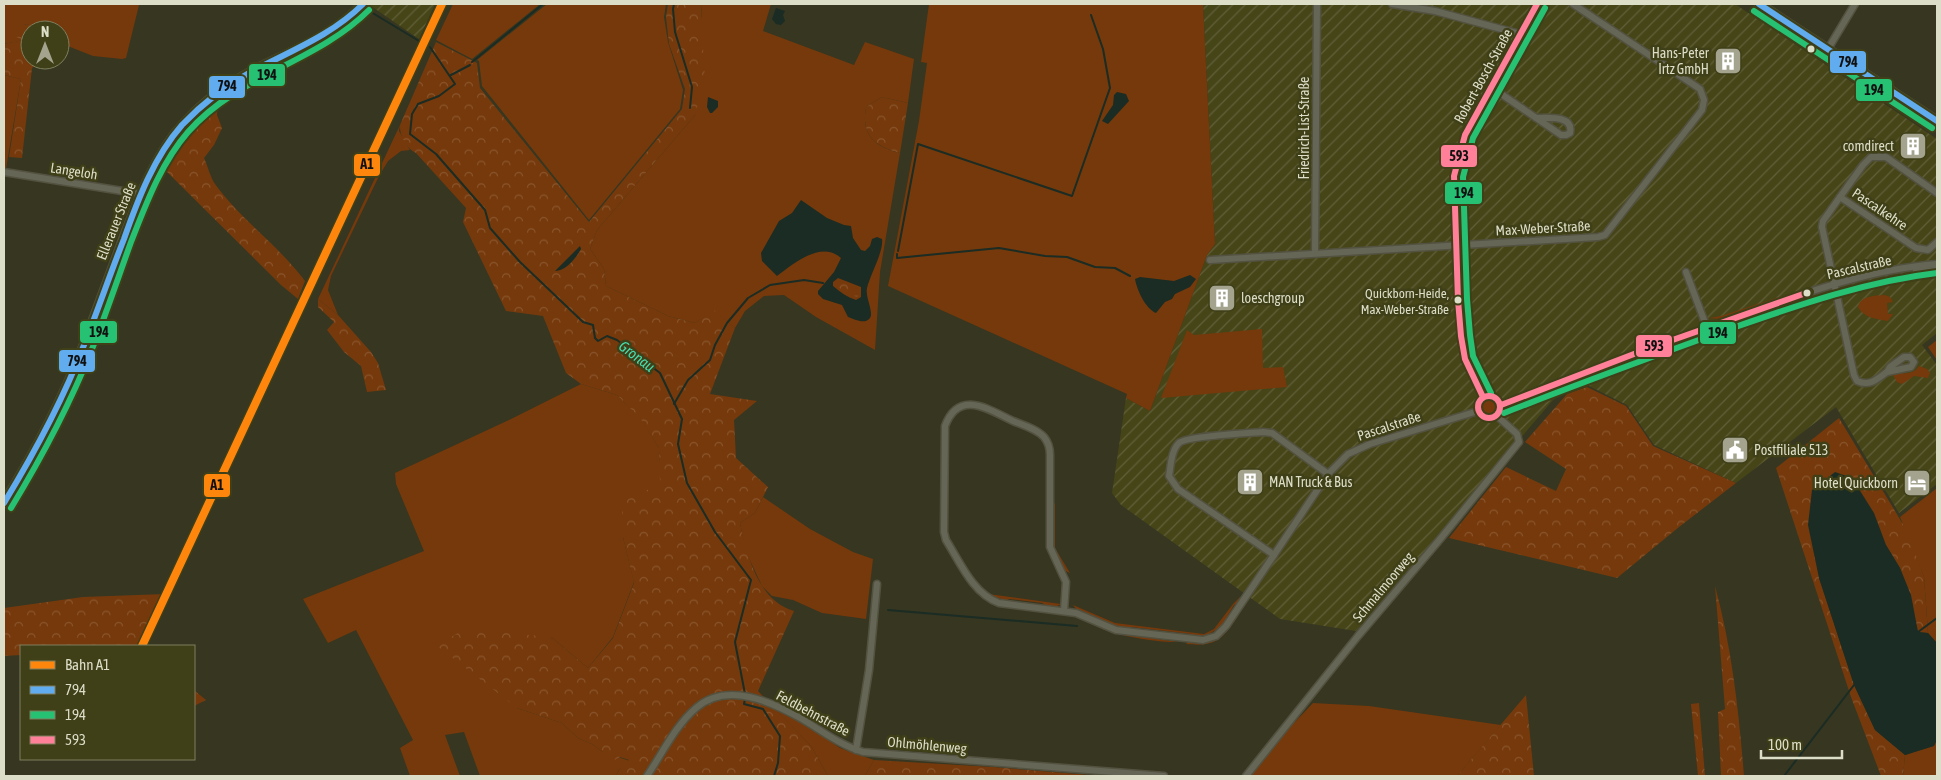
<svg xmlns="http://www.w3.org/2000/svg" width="1941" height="780" font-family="'Asap Condensed',sans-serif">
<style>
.industrial{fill:url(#industrial-furrows)}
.grass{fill:#76390b}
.forest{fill:url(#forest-crowns)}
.water{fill:#1a2c23;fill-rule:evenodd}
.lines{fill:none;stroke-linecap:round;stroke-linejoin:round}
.stream{stroke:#1a2c23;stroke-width:2}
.minor-casing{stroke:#535240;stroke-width:9}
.secondary-casing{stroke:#535240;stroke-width:11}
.minor{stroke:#666657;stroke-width:6}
.secondary{stroke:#666657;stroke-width:9}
.rail{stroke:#717163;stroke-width:2;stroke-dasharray:6 6;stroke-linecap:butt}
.bus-1-casing{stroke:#3f3f18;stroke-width:10}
.bus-2-casing{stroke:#3f3f18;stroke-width:10}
.bus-3-casing{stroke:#3f3f18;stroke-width:10}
.bus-1{stroke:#60acee;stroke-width:6}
.bus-2{stroke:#26c172;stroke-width:6}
.bus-3{stroke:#ff8098;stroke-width:6}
.rail-1-casing{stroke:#3f3f18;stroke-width:11}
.rail-1{stroke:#ff860d;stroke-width:8}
.bus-dot{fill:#dddec8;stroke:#3f3f18;stroke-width:2}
.labels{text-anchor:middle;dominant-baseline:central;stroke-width:5;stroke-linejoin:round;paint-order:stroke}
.bus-label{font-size:13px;fill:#dddec8;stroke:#3f3f18;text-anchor:end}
.poi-label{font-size:14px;fill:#dddec8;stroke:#3f3f18;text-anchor:end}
.street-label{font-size:14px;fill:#dddec8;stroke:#3f3f18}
.water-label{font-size:15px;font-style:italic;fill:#46ddaf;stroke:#3f3f18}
.line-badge{stroke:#3f3f18;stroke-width:2}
.pale-badge-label{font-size:14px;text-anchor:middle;font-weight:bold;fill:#111}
</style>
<defs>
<pattern id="industrial-furrows" width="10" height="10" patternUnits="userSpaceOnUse" patternTransform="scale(1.25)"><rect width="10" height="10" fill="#464518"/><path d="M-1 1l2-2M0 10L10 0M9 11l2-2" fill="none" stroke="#605f38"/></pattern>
<pattern id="forest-crowns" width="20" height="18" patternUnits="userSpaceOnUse" patternTransform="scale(1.25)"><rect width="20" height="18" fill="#76390b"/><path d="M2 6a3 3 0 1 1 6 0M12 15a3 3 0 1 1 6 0" fill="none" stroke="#89552d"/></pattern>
</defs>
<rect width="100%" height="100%" fill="#363621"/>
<!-- industrial -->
<g class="industrial">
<path d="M 368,4 L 435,4 L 419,39 Z"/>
<path d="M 1203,4 L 1735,4 L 1937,139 L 1937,333 L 1922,345 L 1937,365 L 1937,484 L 1899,513 L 1836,407 L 1736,483 L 1654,445 L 1627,405 L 1587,385 L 1569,390 L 1553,400 L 1356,631 L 1280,619 L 1121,505 L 1112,493 L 1126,398 L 1150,411 L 1207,255 L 1215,244 Z"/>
</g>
<!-- grass -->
<g class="grass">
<path d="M 4,4 L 138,4 L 139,5 L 126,58 L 122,59 L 93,56 L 60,43 L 60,30 C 47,30 36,26 23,24 L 24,40 L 4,44 Z"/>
<path d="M 453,4 L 540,4 L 472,59 L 436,40 Z"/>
<path d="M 547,4 L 666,4 L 664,17 L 668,42 L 683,90 L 680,109 L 589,220 L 482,86 L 479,61 L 477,60 Z"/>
<path d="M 702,4 L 771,4 L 763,31 L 854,65 L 865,42 L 914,59 L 908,103 L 882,97 L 866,107 C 861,135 874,146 900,153 L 880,272 L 875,350 L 816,317 L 784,295 L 764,296 L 745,311 L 735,328 L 714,311 L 695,323 L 668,316 L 606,286 L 604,269 L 590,249 L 597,230 L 695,115 Z"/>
<path d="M 929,4 L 1203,4 L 1215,244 L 1207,255 L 1150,411 L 1126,398 L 1127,394 L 888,286 L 919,121 L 927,63 L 921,62 Z"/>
<path d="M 4,75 L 21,79 L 6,169 L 4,169 Z"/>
<path d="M 400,125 L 399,131 L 410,150 L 401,151 L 388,161 L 378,178 L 331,276 L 328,290 L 338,315 L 318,299 Z"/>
<path d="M 1798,291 L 1799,293 L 1719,319 L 1709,318 L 1721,316 Z"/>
<path d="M 1885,295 L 1890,297 L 1893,302 L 1887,303 L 1888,314 L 1893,314 L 1888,321 C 1876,319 1864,318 1858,307 C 1861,295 1875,296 1885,295 Z"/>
<path d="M 1789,302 L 1789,303 L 1725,326 L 1715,333 L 1723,326 Z"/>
<path d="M 1262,329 L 1263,368 L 1283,367 L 1287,387 L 1161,398 L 1187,330 L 1194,335 Z"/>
<path d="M 1937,340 L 1937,360 L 1928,347 Z"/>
<path d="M 1919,366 L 1927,369 L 1930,373 L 1928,378 L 1914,376 L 1902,384 L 1897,382 L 1893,375 L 1894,373 C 1903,373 1914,375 1919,366 Z"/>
<path d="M 581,384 L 617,395 L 640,417 L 659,448 L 661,484 L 623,537 L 634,582 L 613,637 L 588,668 L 551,637 L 517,708 L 562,723 L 578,738 L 592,744 L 603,752 L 630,761 L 619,770 L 616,776 L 480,776 L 464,732 L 445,735 L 460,776 L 410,776 L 400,748 L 413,740 L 356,630 L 328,643 L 303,599 L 424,551 L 396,484 L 395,473 L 511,419 Z"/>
<circle cx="1489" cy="407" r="7"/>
<path d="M 1937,488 L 1937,643 L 1928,633 L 1924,577 L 1900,517 Z"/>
<path d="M 763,497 L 810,529 L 853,552 L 873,559 L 866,619 L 822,613 L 793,600 L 772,596 L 762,586 L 746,552 L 740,523 L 755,513 Z"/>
<path d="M 1055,503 L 1055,548 L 1070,573 C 1048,565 1052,525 1052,506 Z"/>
<path d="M 988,594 L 1061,604 C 1055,608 1048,608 1042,603 L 1009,599 L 1006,601 Z"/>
<path d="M 1240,597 L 1242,598 L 1239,603 L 1234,605 L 1221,627 L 1207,635 L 1193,637 L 1191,634 L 1131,627 L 1128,629 L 1117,627 L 1077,610 L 1073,605 L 1115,623 L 1204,634 L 1214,629 L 1233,604 Z"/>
<path d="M 1238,616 C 1222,640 1216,647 1186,644 L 1188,642 C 1215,645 1221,639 1236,617 Z"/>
<path d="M 1089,621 L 1111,632 L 1178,642 C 1159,643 1100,634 1089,621 Z"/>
<path d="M 768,702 L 804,723 L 840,748 L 874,760 L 865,776 L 828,776 L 811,746 Z"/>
<path d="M 1313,703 L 1369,706 L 1501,725 L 1457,776 L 1251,775 L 1292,725 Z"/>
<path d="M 1937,740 L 1937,776 L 1903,776 L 1905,755 L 1933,746 Z"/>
</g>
<!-- forest -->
<g class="forest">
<path d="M 668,4 L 702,4 L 701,17 L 705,78 L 695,115 L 597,230 L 590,249 L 604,269 L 606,286 L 668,316 L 695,323 L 714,310 L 735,328 L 710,394 L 757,401 L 734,420 L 736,458 L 768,487 L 755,513 L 740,523 C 747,555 758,601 794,611 L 758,691 L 811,746 L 828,776 L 616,776 L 619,770 L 629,760 L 620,757 L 609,763 L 603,752 L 592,744 L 578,738 L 562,723 L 517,708 L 437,646 L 464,629 L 551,637 L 588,668 L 613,638 L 634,583 L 623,537 L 622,502 L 660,484 L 659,448 L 640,418 L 617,395 L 581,384 L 566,373 L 543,316 L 506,311 L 463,222 L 466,208 L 416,153 C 407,149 399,135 400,125 L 436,42 L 477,63 L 480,88 L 589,222 L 682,109 L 685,89 L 669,44 L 666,17 Z"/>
<path d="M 22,24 L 41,26 L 47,30 L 30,30 L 30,60 L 41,60 L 32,68 L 22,158 L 9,157 L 21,79 L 4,75 L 4,44 L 23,40 L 14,36 Z"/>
<path d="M 882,97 L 908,103 L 900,153 C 874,146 861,135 866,107 Z"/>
<path d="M 218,100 L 217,115 L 222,128 L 214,145 L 204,158 C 208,166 210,177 215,184 C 240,219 279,246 305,281 L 298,299 L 281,285 L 162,167 C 170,145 195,108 218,100 Z"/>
<path d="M 837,280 L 845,281 L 859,288 L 859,295 L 857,297 L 845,293 L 835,284 Z"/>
<path d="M 318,299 L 338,315 L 371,352 L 378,363 L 386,390 L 367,392 L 361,366 L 344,352 L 327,330 L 334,322 L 318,307 Z"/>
<path d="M 1587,387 L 1626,406 L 1653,446 L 1736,483 L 1679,527 L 1617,578 L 1449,538 L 1506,467 L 1556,491 L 1566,469 L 1525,442 L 1567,394 Z"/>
<path d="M 1839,418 L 1907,531 L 1924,577 L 1928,633 L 1918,632 L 1900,568 L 1886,545 L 1819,578 L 1854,685 L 1875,730 L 1905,755 L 1903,776 L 1881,776 L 1851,697 L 1776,468 Z"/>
<path d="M 1715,586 C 1732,648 1739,713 1744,776 L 1721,776 L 1718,712 L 1725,709 Z"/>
<path d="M 165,594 L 139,646 L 21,646 L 21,655 L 4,656 L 4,608 L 83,597 Z"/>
<path d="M 194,691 L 195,691 L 206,700 L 194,706 Z"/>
<path d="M 1526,695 L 1534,776 L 1457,776 L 1462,770 Z"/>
<path d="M 1699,703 L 1705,776 L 1698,776 L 1691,704 Z"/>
<path d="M 874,760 L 993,767 L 1102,776 L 865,776 Z"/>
</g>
<!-- water -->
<g class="water">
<path d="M 776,8 L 785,11 L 783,15 L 785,21 L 781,25 L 776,24 L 772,19 Z"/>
<path d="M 1117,92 L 1126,94 L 1129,101 L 1108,124 L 1102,121 L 1113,105 L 1114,95 Z"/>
<path d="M 708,97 L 718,101 L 718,107 L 712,113 L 710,113 L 707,107 Z"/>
<path d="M 801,200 L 827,218 L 844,225 L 851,226 L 853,238 L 861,250 L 865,251 L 870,246 L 872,239 L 877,237 L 882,239 C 884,251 870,275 867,288 C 865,297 874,312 870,318 C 865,325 854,319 848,317 L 842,305 L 823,299 L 818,294 L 818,291 L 834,272 L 841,258 C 821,240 793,264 777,276 L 762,261 L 761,253 L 779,221 L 792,213 ZM 838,278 L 861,287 L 861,297 L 856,300 C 847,297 840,292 833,286 L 833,282 Z"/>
<path d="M 580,246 L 581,249 C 576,258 566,271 555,271 Z"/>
<path d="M 1190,275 L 1196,279 L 1190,287 L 1175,294 L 1172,299 L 1165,302 L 1156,313 C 1145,308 1137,290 1135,279 L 1140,277 L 1174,281 Z"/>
<path d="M 1835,472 L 1852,478 L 1874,513 L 1886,545 L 1900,568 L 1911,595 L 1918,632 L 1928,633 L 1937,643 L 1937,740 L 1934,746 L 1905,755 L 1875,730 L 1854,685 L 1819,578 L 1808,525 L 1812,490 Z"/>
</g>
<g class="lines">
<!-- stream -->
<g class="stream">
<path d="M 674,4 L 673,9 L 675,32 L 692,87 L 690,108"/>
<path d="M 366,9 L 419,41"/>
<path d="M 430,47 L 455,84 L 439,96 L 418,104 L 412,114 L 410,134 L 436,154 L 485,210 L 490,228 L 520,262 L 583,322 L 593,325 L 595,338 L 598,341 L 607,336 L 617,340 L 660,373 L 682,419 L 678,444 L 687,483 L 715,532 L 751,580 L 735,642 L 745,694"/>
<path d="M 472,62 L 543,4"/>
<path d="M 451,75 L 470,65"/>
<path d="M 898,251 L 918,144 L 1072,196 L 1110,88 L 1103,49 L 1091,15"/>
<path d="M 897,254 L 897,258 L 999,248 L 1045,256 L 1067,257 L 1095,267 L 1115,268 L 1130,276"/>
<path d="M 674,404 L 688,380 L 710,360 L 715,345 L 727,323 L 748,298 L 770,285 L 804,280 L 823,283"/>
<path d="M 888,610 L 1077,626"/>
<path d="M 1918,632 L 1937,618"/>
<path d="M 745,699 L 744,704 L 763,709 L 780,736 L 778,763 L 774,776"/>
<path d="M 1784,776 L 1854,685"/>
</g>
<!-- minor casing -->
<g class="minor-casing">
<g id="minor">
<path d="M 1392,4 L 1435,11 L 1520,34"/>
<path d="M 1828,49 L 1855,4"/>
<path d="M 1491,87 L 1561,135 L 1566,135 L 1570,133 C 1574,115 1548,118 1536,118"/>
<path d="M 4,172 L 141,194"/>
<path d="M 1937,193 L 1886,157 L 1871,157 L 1863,165 L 1840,197 L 1916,248 L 1928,250 L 1937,242"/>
<path d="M 1840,197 L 1823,221 L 1822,227 L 1854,375 L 1857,381 C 1870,387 1877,379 1887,372"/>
<path d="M 1315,253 L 1317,4"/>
<path d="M 1210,260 L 1598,237 L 1605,235 L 1702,110 L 1704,100 L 1700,89 L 1573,4"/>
<path d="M 1916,271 L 1937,270"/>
<path d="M 1686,272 L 1707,328"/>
<path d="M 1904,357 L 1910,357 L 1914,362 L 1911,367 L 1887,372 L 1890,367 Z"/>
<circle cx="1489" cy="407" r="11"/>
<path d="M 1483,397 L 1465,359 L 1461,336 L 1458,300 L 1454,176 L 1465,135 L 1537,4"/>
<path d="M 1501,405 C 1573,376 1645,350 1718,324 C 1789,299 1861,270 1937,264"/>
<path d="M 1328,474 L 1272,433 L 1263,432 C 1249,433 1186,436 1179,443 C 1171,451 1171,465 1169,476 L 1178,489 L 1274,555 L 1328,474 L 1348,454 L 1370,444 L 1478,411"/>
<path d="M 1064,611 L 1066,582 L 1050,547 L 1050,455 C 1050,448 1049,443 1044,437 C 1037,429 1023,425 1013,421 C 988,409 959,389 945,426 L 944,532 L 946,540 C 960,562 973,594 999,603 L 1076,613 L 1116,630 L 1203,640 L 1216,636 L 1226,626 L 1274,555"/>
<path d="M 856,750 L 869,670 L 877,584"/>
<path d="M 647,776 C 662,754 675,726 696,708 C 727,681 772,702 802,719 C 822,731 840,745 863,752 L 1164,776"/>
<path d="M 1246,776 L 1358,636 L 1441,538 L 1519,442 L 1517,434 L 1497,416"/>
</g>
</g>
<!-- secondary casing -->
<g class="secondary-casing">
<g id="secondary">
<path d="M 1759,4 L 1937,121"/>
<path d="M 4,503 C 35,453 63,400 84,345 C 98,307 112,269 126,232 C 139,198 153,163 175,134 C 196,108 221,88 251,72 C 289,52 334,37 363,4"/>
</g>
</g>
<!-- minor -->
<use href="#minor" class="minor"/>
<!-- secondary -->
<use href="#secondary" class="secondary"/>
<!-- rail -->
<path class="rail" d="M 439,18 L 444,4"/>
<!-- bus-1 casing -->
<g class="bus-1-casing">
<g id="bus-1">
<path d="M 1759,4 L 1937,121"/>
<path d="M 4,503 C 35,452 63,400 84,345 C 98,310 110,274 124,239 C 138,199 154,157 182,125 C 202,104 225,86 251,72 C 290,51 331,36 363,4"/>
</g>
</g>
<!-- bus-2 casing -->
<g class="bus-2-casing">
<g id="bus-2">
<path d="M 1754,11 L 1932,128"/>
<path d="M 1491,393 L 1473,356 L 1470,335 L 1467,299 L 1463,177 L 1473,138 L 1545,8"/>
<path d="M 1504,413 C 1575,385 1646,359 1718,333 C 1790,308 1861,282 1937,273"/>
<path d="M 11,508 C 42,457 70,404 92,349 C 106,314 118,278 131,242 C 146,204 161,163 188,132 C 239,74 316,63 369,10"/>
</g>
</g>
<!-- bus-3 casing -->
<g class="bus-3-casing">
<g id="bus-3">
<circle cx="1489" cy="407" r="11"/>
<path d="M 1483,397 L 1465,359 L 1461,336 L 1458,300 L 1454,176 L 1465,135 L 1537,4"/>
<path d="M 1501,405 L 1647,349 L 1809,292"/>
</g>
</g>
<!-- bus-1 -->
<use href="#bus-1" class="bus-1"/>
<!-- bus-2 -->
<use href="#bus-2" class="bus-2"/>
<!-- bus-3 -->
<use href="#bus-3" class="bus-3"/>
<!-- rail-1 casing -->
<g class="rail-1-casing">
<path id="rail-1" d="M 142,646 L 442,4"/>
</g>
<!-- rail-1 -->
<use href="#rail-1" class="rail-1"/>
</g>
<!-- icons -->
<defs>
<g id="building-square" transform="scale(1.4375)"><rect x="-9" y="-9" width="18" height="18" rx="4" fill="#a3a38e" stroke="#3f3f18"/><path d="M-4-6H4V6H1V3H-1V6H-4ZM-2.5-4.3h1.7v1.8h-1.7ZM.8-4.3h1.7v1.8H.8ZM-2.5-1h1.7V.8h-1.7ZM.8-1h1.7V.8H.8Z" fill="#fff"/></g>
<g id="civic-square" transform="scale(1.4375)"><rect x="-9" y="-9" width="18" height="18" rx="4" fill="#a3a38e" stroke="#3f3f18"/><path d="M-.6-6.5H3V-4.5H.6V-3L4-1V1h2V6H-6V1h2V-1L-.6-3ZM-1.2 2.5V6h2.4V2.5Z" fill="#fff"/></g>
<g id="hotel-square" transform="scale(1.4375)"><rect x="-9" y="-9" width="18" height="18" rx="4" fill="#a3a38e" stroke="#3f3f18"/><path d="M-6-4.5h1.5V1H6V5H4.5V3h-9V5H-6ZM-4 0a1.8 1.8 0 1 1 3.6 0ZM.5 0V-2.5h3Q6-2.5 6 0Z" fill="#fff"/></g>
</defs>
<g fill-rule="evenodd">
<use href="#building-square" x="1728" y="61"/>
<use href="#building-square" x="1913" y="146"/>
<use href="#building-square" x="1222" y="298"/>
<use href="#civic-square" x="1735" y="450"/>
<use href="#building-square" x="1250" y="482"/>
<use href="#hotel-square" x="1917" y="483"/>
</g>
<!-- markers -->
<g class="bus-dot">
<circle cx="1811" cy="49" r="4.5"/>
<circle cx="1807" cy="293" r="4.5"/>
<circle cx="1458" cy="300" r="4.5"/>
</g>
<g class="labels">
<!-- bus labels -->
<g class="bus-label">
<text x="1449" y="293">Quickborn-Heide,<tspan x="1449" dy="16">Max-Weber-Straße</tspan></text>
</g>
<!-- poi labels -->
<g class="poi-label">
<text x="1709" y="53">Hans-Peter<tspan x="1709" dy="16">Irtz GmbH</tspan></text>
<text x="1894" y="146">comdirect</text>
<text x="1241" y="298" text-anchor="start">loeschgroup</text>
<text x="1754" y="450" text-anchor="start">Postfiliale 513</text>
<text x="1269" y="482" text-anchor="start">MAN Truck &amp; Bus</text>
<text x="1898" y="483">Hotel Quickborn</text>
</g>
<!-- street labels -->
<g class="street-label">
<text transform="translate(1483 76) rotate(-61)">Robert-Bosch-Straße</text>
<text transform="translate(1304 128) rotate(-90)">Friedrich-List-Straße</text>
<text transform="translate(74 171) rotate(9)">Langeloh</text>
<text transform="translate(1880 209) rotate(34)">Pascalkehre</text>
<text transform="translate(116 221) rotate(-68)">Ellerauer Straße</text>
<text transform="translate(1543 228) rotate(-3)">Max-Weber-Straße</text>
<text transform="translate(1859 267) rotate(-13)">Pascalstraße</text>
<text transform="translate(1389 426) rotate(-18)">Pascalstraße</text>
<text transform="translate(1383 587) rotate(-50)">Schmalmoorweg</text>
<text transform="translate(813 713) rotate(28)">Feldbehnstraße</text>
<text transform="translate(927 745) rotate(5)">Ohlmöhlenweg</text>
</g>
<!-- water labels -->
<g class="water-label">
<text transform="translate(637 356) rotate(37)">Gronau</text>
</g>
</g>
<g class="line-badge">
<rect x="1829" y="50" width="38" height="24" rx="5" fill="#60acee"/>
<rect x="248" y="63" width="38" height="24" rx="5" fill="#26c172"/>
<rect x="208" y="75" width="38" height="24" rx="5" fill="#60acee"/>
<rect x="1855" y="78" width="38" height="24" rx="5" fill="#26c172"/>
<rect x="1440" y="144" width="38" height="24" rx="5" fill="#ff8098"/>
<rect x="353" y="153" width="28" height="24" rx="5" fill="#ff860d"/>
<rect x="1444" y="181" width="39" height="24" rx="5" fill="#26c172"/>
<rect x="79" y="320" width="39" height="24" rx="5" fill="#26c172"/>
<rect x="1699" y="321" width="38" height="24" rx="5" fill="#26c172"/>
<rect x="1635" y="334" width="38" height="24" rx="5" fill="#ff8098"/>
<rect x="58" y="349" width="38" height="24" rx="5" fill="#60acee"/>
<rect x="203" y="473" width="28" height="25" rx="5" fill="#ff860d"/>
</g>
<g class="pale-badge-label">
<text x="1848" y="67">794</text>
<text x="267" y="80">194</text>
<text x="227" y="91">794</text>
<text x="1874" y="95">194</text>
<text x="1459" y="161">593</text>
<text x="367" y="169">A1</text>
<text x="1464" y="198">194</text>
<text x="99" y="337">194</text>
<text x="1718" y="338">194</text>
<text x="1654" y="351">593</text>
<text x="77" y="366">794</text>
<text x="217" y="490">A1</text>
</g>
<!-- border -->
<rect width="1941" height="780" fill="none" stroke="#dddec8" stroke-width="10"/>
<!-- legend -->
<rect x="20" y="645" width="175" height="115" fill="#3f3f18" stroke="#7e7f5e"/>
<rect x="30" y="661" width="25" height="8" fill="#ff860d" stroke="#7e7f5e"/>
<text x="65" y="670" font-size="15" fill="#dddec8">Bahn A1</text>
<rect x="30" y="686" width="25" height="8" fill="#60acee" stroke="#7e7f5e"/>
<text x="65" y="695" font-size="15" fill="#dddec8">794</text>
<rect x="30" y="711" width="25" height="8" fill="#26c172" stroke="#7e7f5e"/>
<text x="65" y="720" font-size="15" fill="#dddec8">194</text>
<rect x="30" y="736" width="25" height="8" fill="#ff8098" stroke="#7e7f5e"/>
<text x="65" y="745" font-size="15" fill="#dddec8">593</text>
<!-- north arrow -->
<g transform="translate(45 45)"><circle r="24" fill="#3f3f18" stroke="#7e7f5e"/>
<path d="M0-4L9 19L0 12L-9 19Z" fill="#a3a38e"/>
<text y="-8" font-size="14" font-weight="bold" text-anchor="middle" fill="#dddec8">N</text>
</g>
<!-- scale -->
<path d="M1761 750v8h81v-8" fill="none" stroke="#dddec8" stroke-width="2.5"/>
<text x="1768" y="750" font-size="15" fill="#dddec8" stroke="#3f3f18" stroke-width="4" paint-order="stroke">100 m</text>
</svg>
